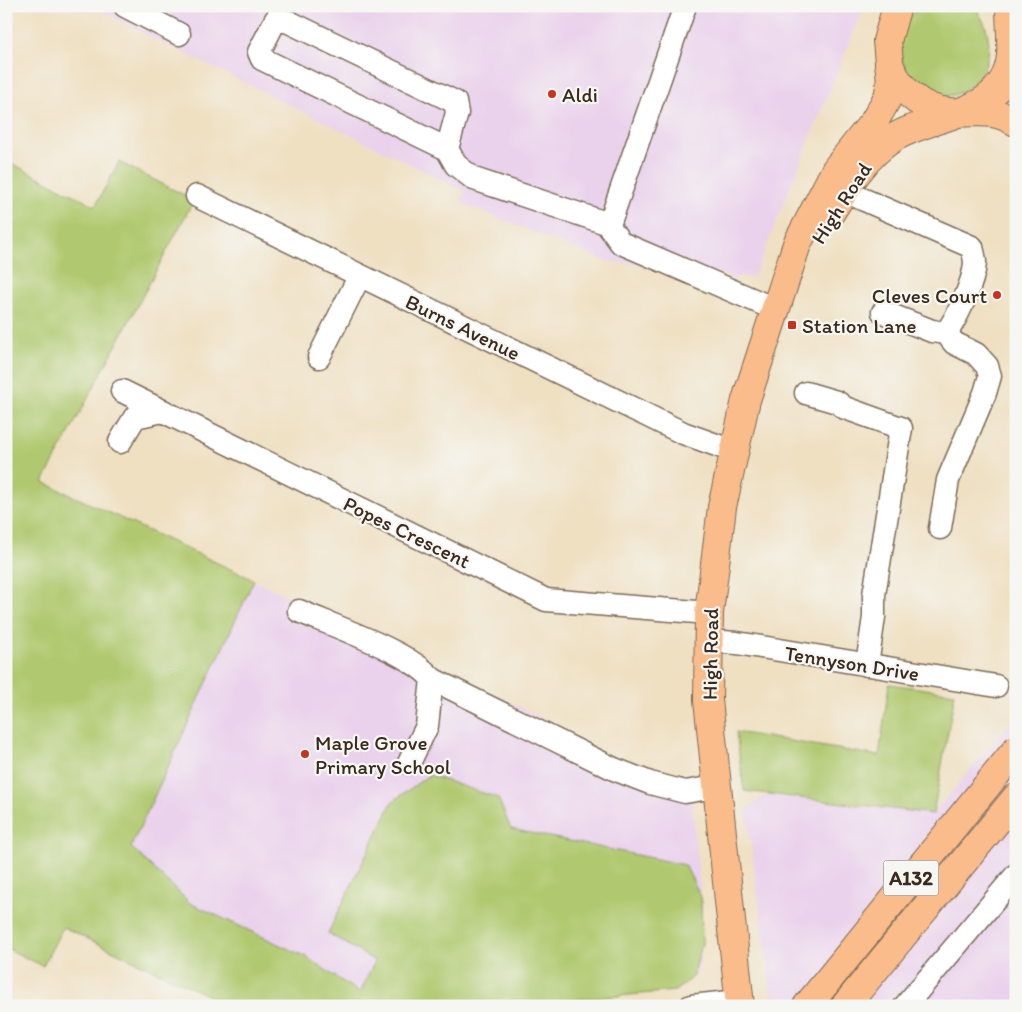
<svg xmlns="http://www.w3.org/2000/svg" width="1022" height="1012" font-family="Itim,sans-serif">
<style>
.built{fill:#ead1ec}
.green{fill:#b0c96f;stroke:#767a46}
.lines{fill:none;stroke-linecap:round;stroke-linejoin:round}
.minor-casing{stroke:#7a6a57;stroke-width:25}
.major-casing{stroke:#7a6a57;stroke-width:30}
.minor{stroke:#fff;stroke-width:22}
.major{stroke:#fabc8b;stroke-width:28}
.poi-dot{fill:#c8321e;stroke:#f6f6f2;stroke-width:2}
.labels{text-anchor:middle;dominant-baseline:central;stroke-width:4.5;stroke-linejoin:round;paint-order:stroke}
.shield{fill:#f6f6f2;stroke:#73675e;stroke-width:1}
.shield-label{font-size:20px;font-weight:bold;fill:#3b2a1e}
.poi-label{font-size:21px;fill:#3b2a1e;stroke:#f6f6f2;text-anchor:start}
.street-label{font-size:21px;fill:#3b2a1e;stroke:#f6f6f2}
</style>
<rect width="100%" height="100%" fill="#f6f6f2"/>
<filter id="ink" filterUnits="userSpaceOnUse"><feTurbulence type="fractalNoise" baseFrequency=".02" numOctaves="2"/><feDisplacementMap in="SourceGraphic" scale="10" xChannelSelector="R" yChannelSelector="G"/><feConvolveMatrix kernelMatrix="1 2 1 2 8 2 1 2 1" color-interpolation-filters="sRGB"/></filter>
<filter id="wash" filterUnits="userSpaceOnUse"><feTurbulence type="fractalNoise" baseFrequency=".0096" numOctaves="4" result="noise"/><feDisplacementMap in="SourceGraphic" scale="20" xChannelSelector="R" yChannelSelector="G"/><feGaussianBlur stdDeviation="1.12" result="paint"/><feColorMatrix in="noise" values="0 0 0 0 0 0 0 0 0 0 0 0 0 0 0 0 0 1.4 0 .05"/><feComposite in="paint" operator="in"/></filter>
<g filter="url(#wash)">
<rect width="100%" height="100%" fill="#efe0c2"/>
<!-- built -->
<g class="built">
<path d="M 93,6 L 864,6 L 755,274 L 751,278 L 740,276 L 734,280 L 722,274 L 605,261 L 461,203 L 465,191 L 143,33 Z"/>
<path d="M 43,483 L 441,667 L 561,728 L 573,737 L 637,771 L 690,785 L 701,897 L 702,943 L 699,967 L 695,976 L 675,991 L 587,999 L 560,1006 L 230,1006 L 62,927 L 6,496 Z"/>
<path d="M 1016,716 L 1016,1006 L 773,1006 L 746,810 L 765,795 L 933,814 Z"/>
</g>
<!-- green -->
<g class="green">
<path d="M 922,6 L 974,6 C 1022,68 941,132 909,73 C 904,65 900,58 899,48 C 898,33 909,14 922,6 Z"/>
<path d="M 9,162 L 95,206 L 119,162 L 194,200 L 43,482 L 254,580 L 131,847 L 190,903 L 306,957 L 360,993 L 375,961 L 328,933 L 392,802 L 429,775 L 498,798 L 511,829 L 685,865 L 701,897 L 702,944 L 693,977 L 675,991 L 560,1001 L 548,1006 L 230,1006 L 63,927 L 43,966 L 6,948 L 6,167 Z"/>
<path d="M 889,684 L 955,693 L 933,814 L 744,791 L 736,732 L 879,756 Z"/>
</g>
</g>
<g filter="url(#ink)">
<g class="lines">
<!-- minor casing -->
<g class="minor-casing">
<g id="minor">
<path d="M 125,6 L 179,34"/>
<path d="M 276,19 L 289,22 L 455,102 L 457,113 L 447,149 L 262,59 L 259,52 Z"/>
<path d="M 447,149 L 456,165 L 474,179 L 606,223 L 621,243 L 777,310"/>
<path d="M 844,191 L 972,247 C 973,252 975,258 975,263 C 974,282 957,318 946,333 L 932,331 L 883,312"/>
<path d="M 197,196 L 683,433 L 733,451"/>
<path d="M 609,225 L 685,6"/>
<path d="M 319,357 L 359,277"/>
<path d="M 122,391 L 546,600 L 709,613"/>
<path d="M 806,393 L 837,402 L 845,408 L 901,428 L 874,595 L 874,617 L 867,665"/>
<path d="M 120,442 L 135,417 L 163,411"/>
<path d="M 940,528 L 948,480 L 985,393 L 990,376 L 987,366 L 976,354 L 954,343 L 946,333"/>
<path d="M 299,611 C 333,626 410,652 432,679 L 614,769 L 650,783 L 685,792 L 715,787"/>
<path d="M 708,641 L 737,643 L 996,686"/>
<path d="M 409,763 L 427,726 L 432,679"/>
<path d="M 691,1006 L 739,1001"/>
<path d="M 905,1006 L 1016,875"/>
</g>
</g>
<!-- major casing -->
<g class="major-casing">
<g id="major">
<path d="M 889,64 C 898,88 921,110 949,112 C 978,115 987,106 1016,122"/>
<path d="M 831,212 C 848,184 867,154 895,137 C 936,113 1005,115 1011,56 C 1012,40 1010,23 1010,6"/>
<path d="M 740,1006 L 708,700 L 709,613 L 722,507 L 746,400 L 797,244 L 836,169 L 875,120 L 888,97 L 891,82 L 887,41 L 897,6"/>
<path d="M 807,1006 L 1016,750"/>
<path d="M 845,1006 L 1016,798"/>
</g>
</g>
<!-- minor -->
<use href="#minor" class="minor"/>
<!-- major -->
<use href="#major" class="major"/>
</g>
</g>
<!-- markers -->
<g class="poi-dot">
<circle cx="552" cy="94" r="5"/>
<circle cx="997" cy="295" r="5"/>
<rect x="787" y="320" width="10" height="10" rx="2.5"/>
<circle cx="305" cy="754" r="5"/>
</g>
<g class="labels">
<!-- shield labels -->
<rect class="shield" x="883.5" y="860.5" width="55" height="35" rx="4"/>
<g class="shield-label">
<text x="911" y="878">A132</text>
</g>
<!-- poi labels -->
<g class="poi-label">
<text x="562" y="94">Aldi</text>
<text x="987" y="295" text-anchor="end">Cleves Court</text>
<text x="802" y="325">Station Lane</text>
<text x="315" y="742">Maple Grove<tspan x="315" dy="24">Primary School</tspan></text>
</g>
<!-- street labels -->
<g class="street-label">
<text transform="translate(841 203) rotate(-57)">High Road</text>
<text transform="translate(463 327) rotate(26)">Burns Avenue</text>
<text transform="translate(407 532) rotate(26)">Popes Crescent</text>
<text transform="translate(710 654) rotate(-89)">High Road</text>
<text transform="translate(852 663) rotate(9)">Tennyson Drive</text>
</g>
</g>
<!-- margin -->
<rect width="1022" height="1012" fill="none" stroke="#f6f6f2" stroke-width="25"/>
</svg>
